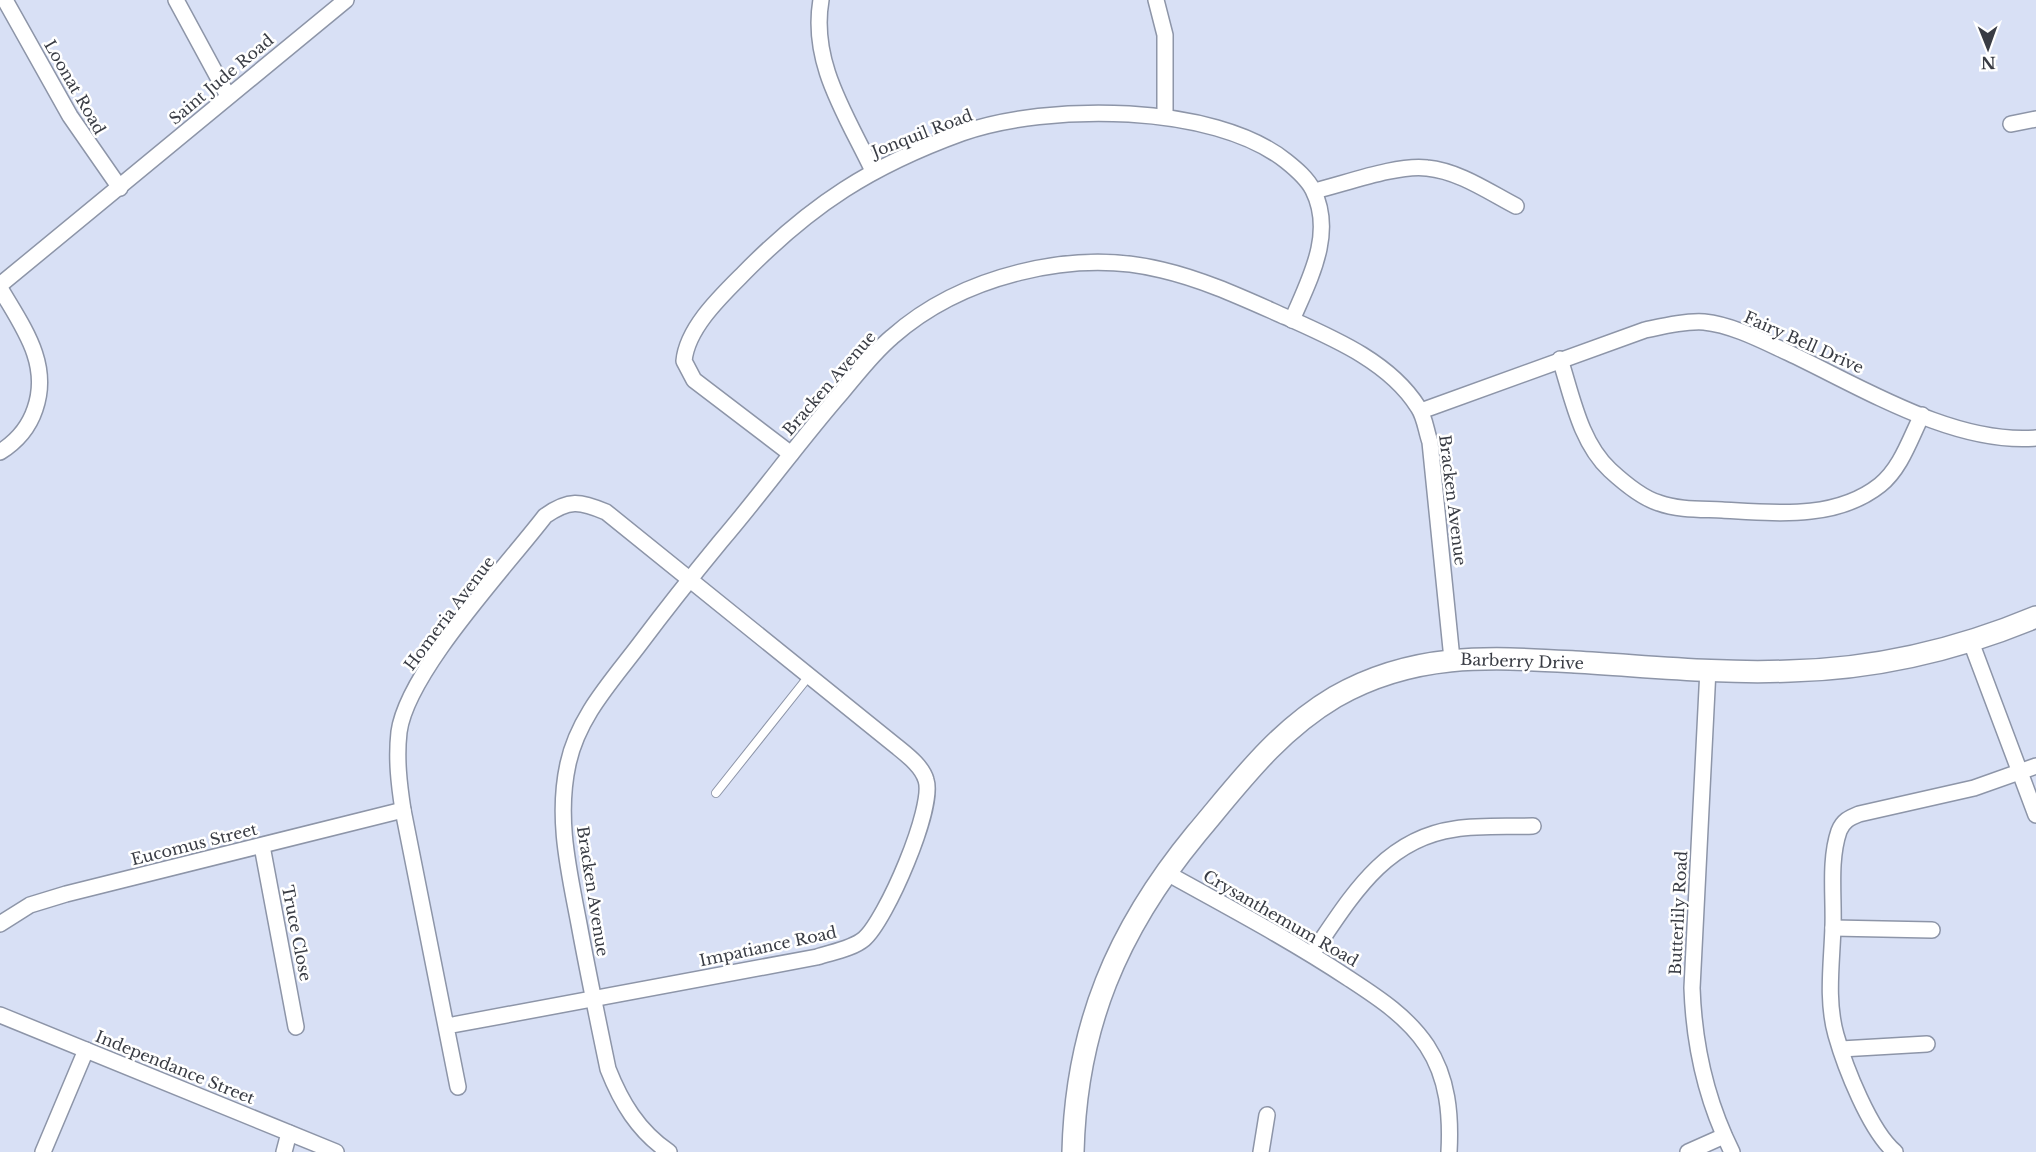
<svg xmlns="http://www.w3.org/2000/svg" width="2036" height="1152" font-family="'Libre Baskerville',serif">
<style>
.lines{fill:none;stroke-linecap:round;stroke-linejoin:round}
.lane-casing{stroke:#8d95a8;stroke-width:10}
.street-casing{stroke:#8d95a8;stroke-width:18}
.secondary-casing{stroke:#8d95a8;stroke-width:24}
.lane{stroke:#fff;stroke-width:8}
.street{stroke:#fff;stroke-width:15}
.secondary{stroke:#fff;stroke-width:21}
.labels{text-anchor:middle;dominant-baseline:central;stroke-width:5;stroke-linejoin:round;paint-order:stroke}
.street-label{font-size:16px;fill:#393c44;stroke:#fff}
</style>
<rect width="100%" height="100%" fill="#d8e0f5"/>
<g class="lines">
<!-- lane casing -->
<g class="lane-casing">
<path id="lane" d="M 716,793 L 809,676"/>
</g>
<!-- street casing -->
<g class="street-casing">
<g id="street">
<path d="M 5,0 L 70,116 L 120,188"/>
<path d="M 176,0 L 228,96"/>
<path d="M 821,0 C 810,63 847,116 873,171"/>
<path d="M 1156,0 L 1165,35 L 1165,117"/>
<path d="M 2011,124 L 2036,119"/>
<path d="M 1314,191 C 1344,184 1398,164 1427,168 C 1459,171 1489,192 1516,206"/>
<path d="M 0,285 L 346,0"/>
<path d="M 0,288 C 22,326 51,363 35,409 C 29,427 16,442 0,452"/>
<path d="M 1560,359 C 1572,396 1580,442 1610,470 C 1623,482 1642,498 1659,503 C 1678,510 1702,509 1722,510 C 1775,513 1836,520 1880,485 C 1901,468 1910,439 1922,415"/>
<path d="M 1421,411 L 1645,330 C 1664,326 1684,321 1704,322 C 1733,325 1763,341 1789,353 C 1861,387 1954,445 2036,438"/>
<path d="M 791,454 L 694,380 L 684,361 C 687,328 721,296 744,273 C 812,204 871,166 962,133 C 1048,103 1213,103 1286,161 C 1296,169 1307,178 1313,190 C 1335,234 1309,280 1292,320"/>
<path d="M 1971,642 L 2036,815"/>
<path d="M 1708,669 L 1692,988 C 1694,1046 1706,1100 1732,1152"/>
<path d="M 262,846 L 296,1027"/>
<path d="M 1165,872 C 1226,906 1289,939 1348,978 C 1377,997 1407,1016 1427,1046 C 1448,1078 1451,1115 1449,1152"/>
<path d="M 0,924 L 30,905 L 66,894 L 403,810"/>
<path d="M 1833,928 L 1932,930"/>
<path d="M 1312,954 C 1350,899 1383,839 1455,829 C 1480,825 1507,827 1533,826"/>
<path d="M 0,1015 L 336,1152"/>
<path d="M 447,1026 L 817,957 C 832,952 852,949 864,939 C 886,920 935,807 926,780 C 922,766 907,755 896,746 L 606,512 C 580,501 569,499 545,516 C 506,567 407,672 399,732 C 396,759 399,784 403,810 L 458,1087"/>
<path d="M 1841,1049 L 1927,1044"/>
<path d="M 43,1152 L 86,1050"/>
<path d="M 284,1152 L 289,1133"/>
<path d="M 669,1152 C 638,1131 621,1102 608,1069 C 598,1021 588,973 579,924 C 569,871 556,819 568,764 C 578,717 611,682 639,645 C 666,609 693,575 721,541 C 763,492 800,440 842,392 C 858,373 873,353 892,337 C 961,276 1073,248 1162,270 C 1205,280 1245,299 1286,317 C 1333,338 1390,362 1418,407 C 1425,417 1426,431 1430,442 L 1452,659"/>
<path d="M 1261,1152 L 1267,1115"/>
<path d="M 1688,1152 L 1724,1136"/>
<path d="M 1895,1152 C 1870,1131 1845,1067 1836,1035 C 1826,1000 1832,962 1833,926 C 1834,896 1829,860 1839,831 C 1843,821 1849,818 1859,814 L 1974,788 L 2036,766"/>
</g>
</g>
<!-- secondary casing -->
<g class="secondary-casing">
<path id="secondary" d="M 1073,1152 C 1076,1027 1117,930 1196,834 C 1239,783 1276,732 1335,697 C 1414,652 1489,657 1575,662 C 1646,666 1719,674 1790,671 C 1876,669 1957,650 2036,617"/>
</g>
<!-- lane -->
<use href="#lane" class="lane"/>
<!-- street -->
<use href="#street" class="street"/>
<!-- secondary -->
<use href="#secondary" class="secondary"/>
</g>
<g class="labels">
<!-- street labels -->
<g class="street-label">
<text transform="translate(221 79) rotate(-40)">Saint Jude Road</text>
<text transform="translate(75 87) rotate(60)">Loonat Road</text>
<text transform="translate(922 133) rotate(-21)">Jonquil Road</text>
<text transform="translate(1804 342) rotate(24)">Fairy Bell Drive</text>
<text transform="translate(829 383) rotate(-49)">Bracken Avenue</text>
<text transform="translate(1453 500) rotate(83)">Bracken Avenue</text>
<text transform="translate(449 613) rotate(-53)">Homeria Avenue</text>
<text transform="translate(1522 661) rotate(2)">Barberry Drive</text>
<text transform="translate(194 844) rotate(-14)">Eucomus Street</text>
<text transform="translate(593 891) rotate(81)">Bracken Avenue</text>
<text transform="translate(1678 913) rotate(-87)">Butterlily Road</text>
<text transform="translate(1281 918) rotate(30)">Crysanthemum Road</text>
<text transform="translate(297 933) rotate(79)">Truce Close</text>
<text transform="translate(768 946) rotate(-12)">Impatiance Road</text>
<text transform="translate(175 1067) rotate(22)">Independance Street</text>
</g>
</g>
<!-- north arrow -->
<g transform="translate(1988 48) rotate(179)" stroke="#ffffff" stroke-width="4.5" paint-order="stroke">
<path d="M0-4.5L10 22L0 15L-10 22Z" fill="#393c44"/>
<text y="-9" font-size="16" font-weight="bold" text-anchor="middle" fill="#393c44">N</text>
</g>
</svg>
